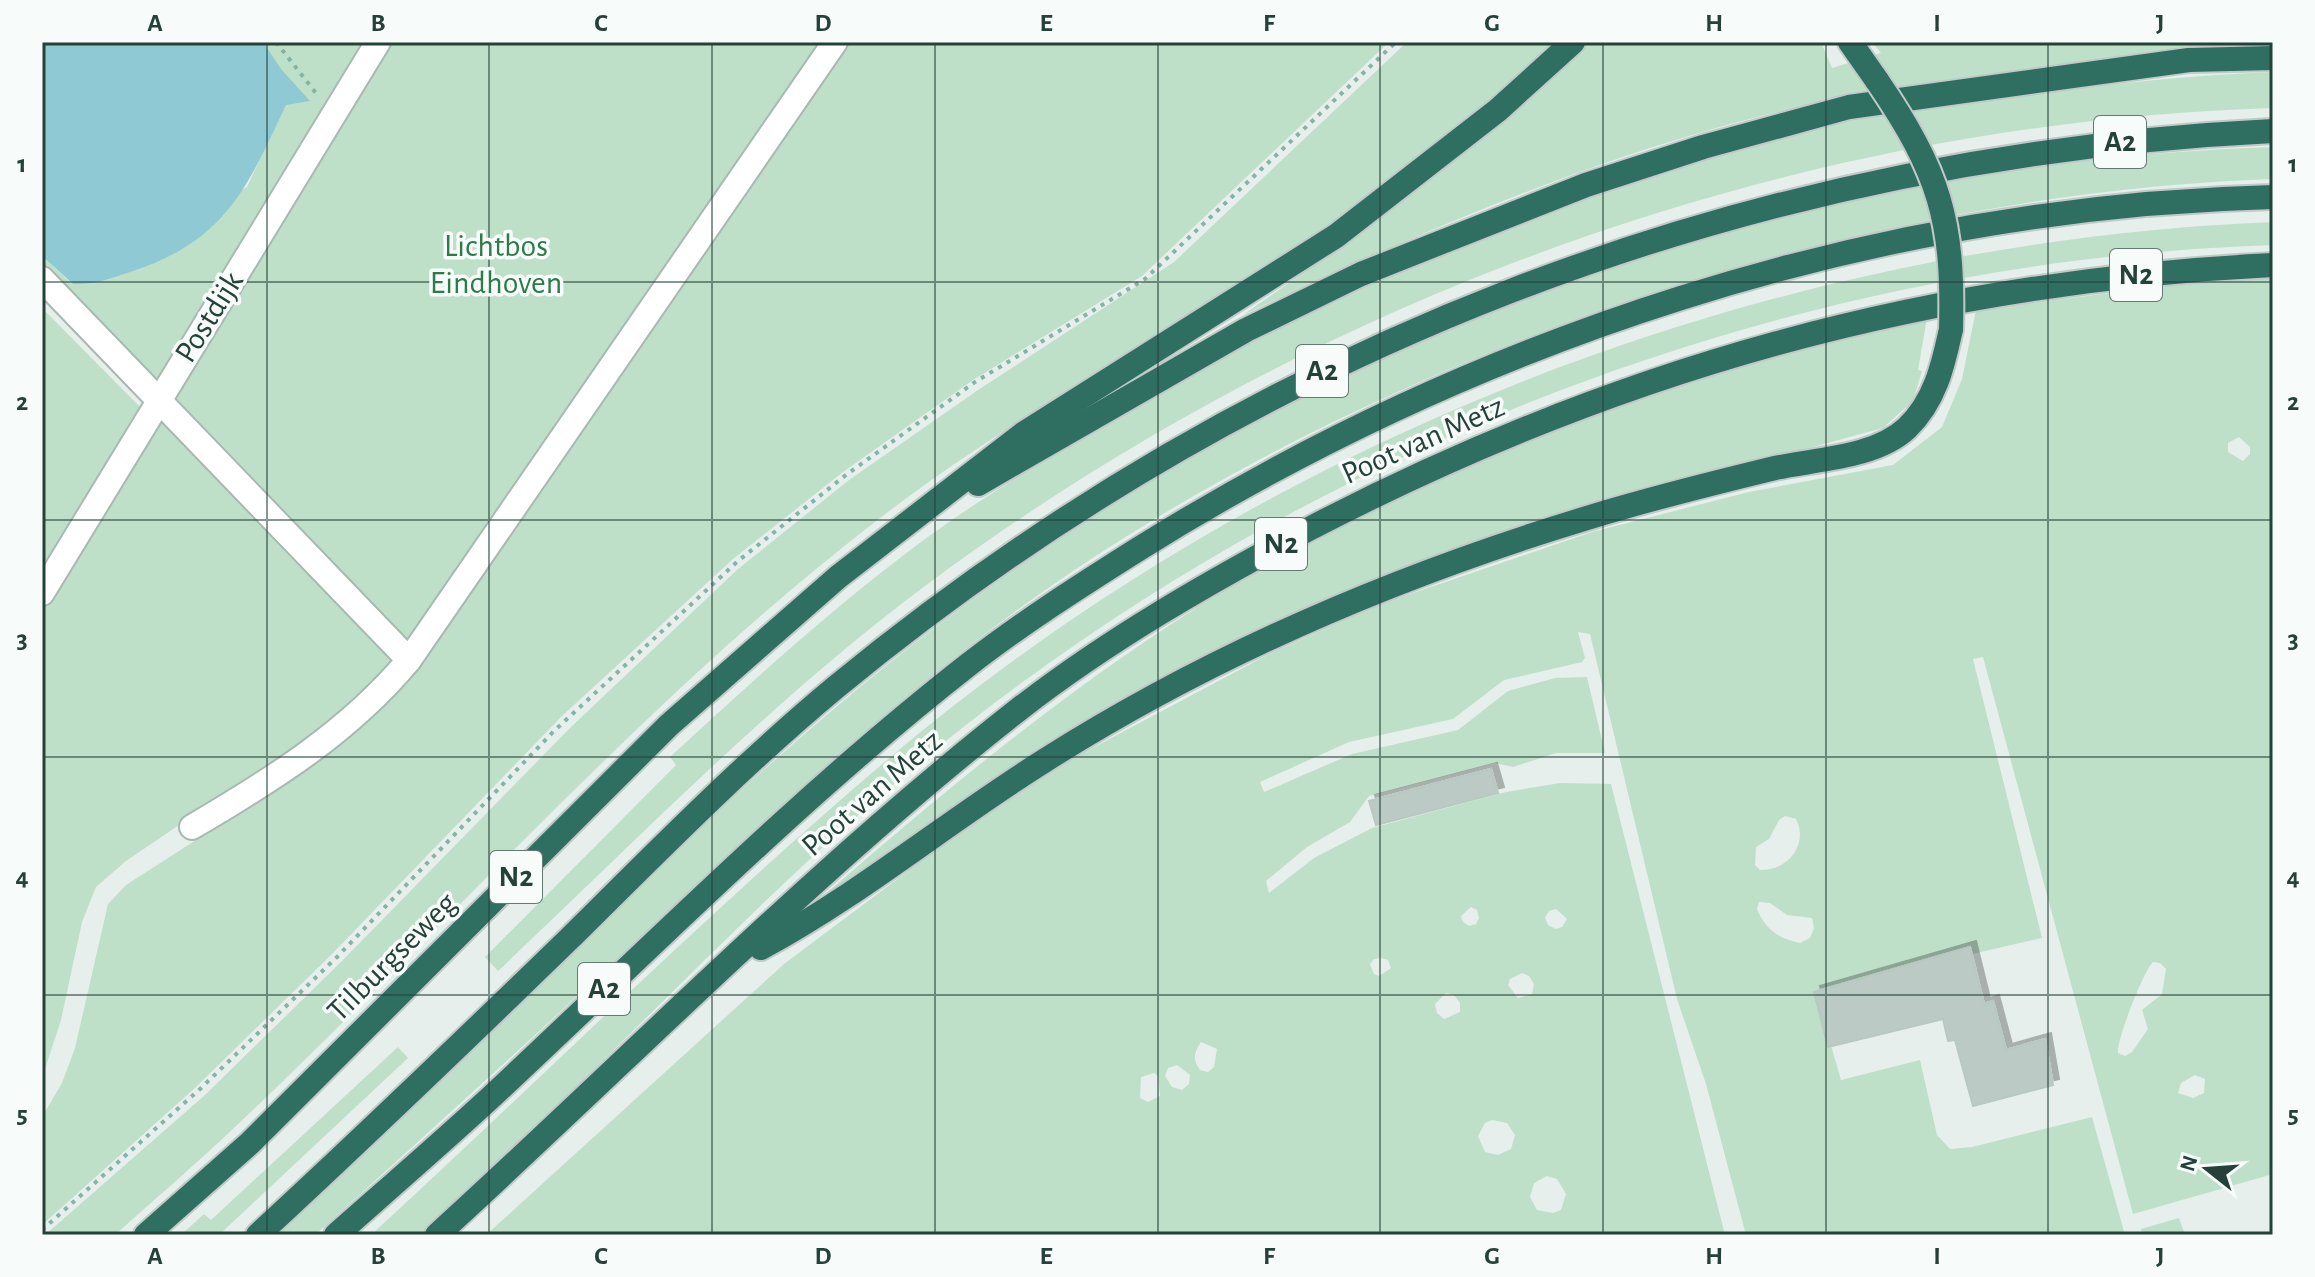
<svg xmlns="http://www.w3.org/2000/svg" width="2315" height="1277" font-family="'Alegreya Sans',sans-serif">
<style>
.green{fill:#bfe0c8;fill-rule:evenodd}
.water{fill:#8ec9d4}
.building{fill:#bbcac4;stroke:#b8c9c2;stroke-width:2;filter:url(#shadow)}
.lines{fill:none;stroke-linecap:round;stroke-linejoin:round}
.minor-casing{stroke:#a8b8b2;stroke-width:28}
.highway-casing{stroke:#c2cac8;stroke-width:28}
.path{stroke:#86b3a5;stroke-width:4;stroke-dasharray:4 6;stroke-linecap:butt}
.minor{stroke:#fff;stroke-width:24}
.highway{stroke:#2f6f62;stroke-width:24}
.highway-bridge-casing{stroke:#c2cac8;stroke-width:28;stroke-linecap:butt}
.highway-bridge{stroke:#2f6f62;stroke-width:24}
.grid{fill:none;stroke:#24423a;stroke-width:2;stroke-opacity:0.55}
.labels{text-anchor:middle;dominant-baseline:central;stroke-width:7;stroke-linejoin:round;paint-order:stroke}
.shield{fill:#f7fbf9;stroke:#637a73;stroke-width:2}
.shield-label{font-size:30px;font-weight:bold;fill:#24423a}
.park-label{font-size:32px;fill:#2d7a4b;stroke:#f7fbf9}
.street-label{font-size:32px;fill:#24423a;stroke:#f7fbf9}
.neatline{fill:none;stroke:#24423a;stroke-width:3}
.grid-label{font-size:26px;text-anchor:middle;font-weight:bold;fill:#24423a}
</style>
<defs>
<filter id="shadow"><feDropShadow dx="6" dy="-6" stdDeviation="0" flood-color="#0004"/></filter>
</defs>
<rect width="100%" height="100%" fill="#e6efeb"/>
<!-- green -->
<g class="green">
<path d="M 207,42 L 1389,42 L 1142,276 L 973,380 L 843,472 L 733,559 L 562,716 L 333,953 L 196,1087 L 42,1225 L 42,1117 L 62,1083 L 75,1048 L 108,904 L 126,885 L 238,813 L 411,661 L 42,274 L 42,256 L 72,284 L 247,187 L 286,104 L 293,103 Z"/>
<path d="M 1407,42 L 1555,42 C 1484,108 1408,171 1329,226 C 1179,330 1014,413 871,525 C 639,705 447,927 234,1128 C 195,1165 155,1199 115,1235 L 45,1235 L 205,1095 L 341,962 L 570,728 L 738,569 L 849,480 L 978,390 L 1174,262 Z"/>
<path d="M 1590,42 L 1821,42 L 1832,68 L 1881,53 L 1872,42 L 2273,42 L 2273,46 C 2187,48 2105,59 2020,70 C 1912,84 1803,102 1699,133 C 1542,179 1391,246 1243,315 C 1365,231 1481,142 1590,42 Z"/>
<path d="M 2273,72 L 2273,108 C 1792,123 1316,296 929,583 C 774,698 638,839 498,971 L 485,957 L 676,765 L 670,757 C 745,688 819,620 900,558 C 956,514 1019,476 1079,439 C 1317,294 1581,179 1855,119 C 1913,106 1973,100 2032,93 C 2113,84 2192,75 2273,72 Z"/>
<path d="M 2273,147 L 2273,179 C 1828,194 1314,375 963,651 C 846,743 738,846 629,948 C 525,1045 420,1140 315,1235 L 278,1235 C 468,1060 644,868 842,702 C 1241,366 1751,163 2273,147 Z"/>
<path d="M 2273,222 L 2273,245 C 1776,261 1280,457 901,778 C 733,921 585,1087 421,1235 L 371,1235 C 543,1077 709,911 887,760 C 1272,434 1769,243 2273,222 Z"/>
<path d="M 2273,278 L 2273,1174 L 2133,1214 L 1983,657 L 1973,659 L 2042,938 L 1894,972 L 1819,1004 L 1841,1080 L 1920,1060 L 1937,1135 L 1950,1149 L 1972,1147 L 2092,1117 L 2125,1235 L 1746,1235 L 1706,1084 L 1677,999 L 1590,634 L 1578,632 L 1585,658 L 1582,662 L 1504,680 L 1453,719 L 1349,742 L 1260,782 L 1264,792 L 1352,754 L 1458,730 L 1508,691 L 1555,678 L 1587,677 L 1605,753 L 1556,753 L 1513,767 L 1495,763 L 1369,796 L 1350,822 L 1307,847 L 1266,881 L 1269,893 L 1314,858 L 1372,828 L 1506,792 L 1560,783 L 1611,784 L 1725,1235 L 486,1235 L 784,964 L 980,817 L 1051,770 L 1271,653 L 1375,606 L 1592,532 L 1749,492 L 1893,465 L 1942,427 L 1962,379 L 1976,310 L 2204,281 ZM 2239,437 L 2250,447 L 2250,454 L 2243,461 L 2228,452 L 2228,443 ZM 1785,816 L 1796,819 C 1809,844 1788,871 1760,870 L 1755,865 L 1756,847 L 1769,839 L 1779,820 ZM 1759,902 L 1770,903 L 1787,915 L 1812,918 L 1814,928 L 1810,938 L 1800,943 C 1779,939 1765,929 1757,909 ZM 1471,907 L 1477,910 L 1479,918 L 1476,924 L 1469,926 L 1463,922 L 1461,916 ZM 1556,909 L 1567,919 L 1562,927 L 1556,929 L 1548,925 L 1545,918 L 1549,911 ZM 1381,958 L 1388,960 L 1391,968 L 1379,976 L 1374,974 L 1370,964 L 1374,959 ZM 2153,962 L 2160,963 L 2166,969 L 2162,994 L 2142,1010 L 2148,1029 L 2132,1052 L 2125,1056 L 2118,1053 C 2116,1041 2144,970 2153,962 ZM 1522,973 L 1529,976 L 1534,984 L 1532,994 L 1518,998 L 1508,985 L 1510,979 ZM 1446,993 L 1454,995 L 1460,1003 L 1460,1012 L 1444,1019 L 1437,1013 L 1435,1004 ZM 1201,1042 L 1217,1049 L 1214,1067 L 1208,1072 L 1200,1070 C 1192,1059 1194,1053 1201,1042 ZM 1177,1065 L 1190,1075 L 1189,1084 L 1182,1090 L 1172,1087 L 1165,1076 L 1168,1068 ZM 1154,1073 L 1158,1076 L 1160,1096 L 1148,1102 L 1140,1098 L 1141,1077 ZM 2195,1075 L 2205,1079 L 2204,1093 L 2193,1098 L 2178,1093 L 2181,1083 ZM 1492,1120 L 1507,1123 L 1515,1135 L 1511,1149 L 1498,1155 L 1485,1152 L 1478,1136 L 1485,1123 ZM 1547,1176 L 1557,1179 L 1566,1194 L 1561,1210 L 1553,1213 L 1537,1210 L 1530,1197 L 1534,1183 Z"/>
<path d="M 42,308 L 144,411 L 42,575 Z"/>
<path d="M 1910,318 L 1927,318 L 1918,370 L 1922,371 L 1913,401 L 1883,428 L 1580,510 L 1039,751 L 934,819 L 766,946 C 915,815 1063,688 1233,585 C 1361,508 1513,438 1655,393 C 1740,366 1825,343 1910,318 Z"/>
<path d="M 158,417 L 169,418 L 395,661 L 314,744 L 182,823 L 126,861 L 96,887 L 82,922 L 61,1020 L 42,1078 L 42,611 Z"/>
<path d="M 398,1047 L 408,1058 L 219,1235 L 181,1235 L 204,1214 L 211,1220 Z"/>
<path d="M 2179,1218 L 2185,1235 L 2142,1235 L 2141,1229 Z"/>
</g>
<!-- water -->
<path class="water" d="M 42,42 L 263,42 L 281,69 L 310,101 L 286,105 C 247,188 226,240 133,271 C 112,278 94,285 73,284 L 42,256 Z"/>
<!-- building -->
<g class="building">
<path d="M 1491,769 L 1498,793 L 1376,825 L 1369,801 Z"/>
<path d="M 1970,947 L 1984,1004 L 1993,1001 L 2006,1050 L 2045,1039 L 2053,1085 L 1973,1106 L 1955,1040 L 1948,1041 L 1943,1019 L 1828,1047 L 1814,992 Z"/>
</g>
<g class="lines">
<!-- minor casing -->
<g class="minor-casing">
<g id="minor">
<path d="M 42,279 L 409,660 L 835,42"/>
<path d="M 42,593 L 378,42"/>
<path d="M 192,827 C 272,780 349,732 409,660"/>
</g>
</g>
<!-- highway casing -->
<g class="highway-casing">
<g id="highway">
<path d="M 1850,42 L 1878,82"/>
<path d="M 978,484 L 1246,330 L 1361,274 L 1586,185 L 1703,147 L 1849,107 L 2189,60 L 2273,58"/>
<path d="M 761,948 C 861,894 948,821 1044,761 C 1211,655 1399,575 1587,518 C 1649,499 1713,483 1775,468 C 1816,459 1875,458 1907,428 C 1935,401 1943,366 1951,329"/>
<path d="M 146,1235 L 250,1143 L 669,725 L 838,577 L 1023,434 L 1336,236 L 1498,110 L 1573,42"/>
<path d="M 258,1235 C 363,1138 466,1039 568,940 C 655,854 742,765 836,687 C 1248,348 1740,157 2273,131"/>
<path d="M 336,1235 C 387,1190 439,1145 489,1099 C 647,952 798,798 968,665 C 1022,623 1080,586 1137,550 C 1475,338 1873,207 2273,197"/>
<path d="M 437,1235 C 629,1060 814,870 1018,710 C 1108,640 1209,582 1309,529 C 1616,369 1927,282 2273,265"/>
</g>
</g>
<!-- path -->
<g class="path">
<path d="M 276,42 L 319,97"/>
<path d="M 42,1230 L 200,1089 L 337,957 L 554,731 L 738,561 L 846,475 L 975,382 L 1145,279 L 1396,42"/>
</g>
<!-- minor -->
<use href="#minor" class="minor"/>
<!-- highway -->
<use href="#highway" class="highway"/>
<!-- highway-bridge casing -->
<g class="highway-bridge-casing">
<path id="highway-bridge" d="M 1878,82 C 1939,172 1954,220 1951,329"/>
</g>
<!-- highway-bridge -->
<use href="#highway-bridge" class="highway-bridge"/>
</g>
<!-- grid -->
<path class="grid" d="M 267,42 L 267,1235M 489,42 L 489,1235M 712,42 L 712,1235M 935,42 L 935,1235M 1158,42 L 1158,1235M 1380,42 L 1380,1235M 1603,42 L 1603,1235M 1826,42 L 1826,1235M 2048,42 L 2048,1235M 42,282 L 2273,282M 42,520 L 2273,520M 42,757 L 2273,757M 42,995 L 2273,995"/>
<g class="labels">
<!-- shield labels -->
<g class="shield">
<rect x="2094" y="116" width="52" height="52" rx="6"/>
<rect x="2110" y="249" width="52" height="52" rx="6"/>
<rect x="1296" y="345" width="52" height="52" rx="6"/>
<rect x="1255" y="518" width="52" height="52" rx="6"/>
<rect x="490" y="851" width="52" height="52" rx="6"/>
<rect x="578" y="963" width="52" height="52" rx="6"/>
</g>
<g class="shield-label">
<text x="2120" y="142">A2</text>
<text x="2136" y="275">N2</text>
<text x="1322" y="371">A2</text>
<text x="1281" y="544">N2</text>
<text x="516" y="877">N2</text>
<text x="604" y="989">A2</text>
</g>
<!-- park labels -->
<g class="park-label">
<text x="496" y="246">Lichtbos<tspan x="496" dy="37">Eindhoven</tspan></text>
</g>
<!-- street labels -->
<g class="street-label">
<text transform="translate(209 317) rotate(-58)">Postdijk</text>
<text transform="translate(1423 440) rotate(-24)">Poot van Metz</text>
<text transform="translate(872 793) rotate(-41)">Poot van Metz</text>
<text transform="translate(392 957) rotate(-45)">Tilburgseweg</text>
</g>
</g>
<!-- border -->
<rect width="2315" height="1277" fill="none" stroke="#f7fbf9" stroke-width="88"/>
<!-- north arrow -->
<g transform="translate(2207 1169) rotate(287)" stroke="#f7fbf9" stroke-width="6" paint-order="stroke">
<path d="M0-6L14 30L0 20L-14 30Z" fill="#24423a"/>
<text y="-12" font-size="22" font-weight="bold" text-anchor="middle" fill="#24423a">N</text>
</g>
<rect x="44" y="44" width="2227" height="1189" class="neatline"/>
<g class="grid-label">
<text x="155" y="31">A</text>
<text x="378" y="31">B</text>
<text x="601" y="31">C</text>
<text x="823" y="31">D</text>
<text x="1046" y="31">E</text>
<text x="1269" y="31">F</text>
<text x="1492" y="31">G</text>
<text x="1714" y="31">H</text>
<text x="1937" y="31">I</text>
<text x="2160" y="31">J</text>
<text x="22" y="172">1</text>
<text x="2293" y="172">1</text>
<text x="22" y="410">2</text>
<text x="2293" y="410">2</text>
<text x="22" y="648">3</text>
<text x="2293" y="648">3</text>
<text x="22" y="885">4</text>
<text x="2293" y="885">4</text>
<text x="22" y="1123">5</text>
<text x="2293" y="1123">5</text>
<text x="155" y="1264">A</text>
<text x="378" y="1264">B</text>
<text x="601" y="1264">C</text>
<text x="823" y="1264">D</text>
<text x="1046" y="1264">E</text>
<text x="1269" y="1264">F</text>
<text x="1492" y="1264">G</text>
<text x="1714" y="1264">H</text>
<text x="1937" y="1264">I</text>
<text x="2160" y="1264">J</text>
</g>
</svg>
